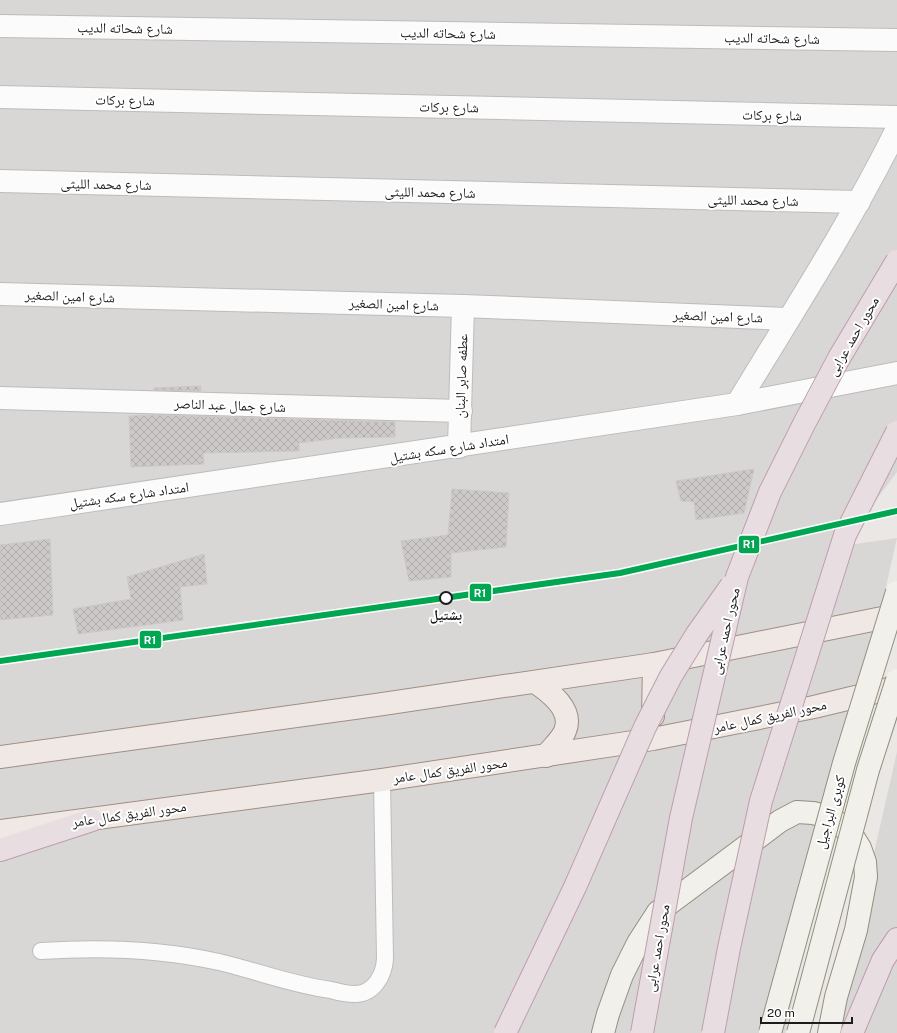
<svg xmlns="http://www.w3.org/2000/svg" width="897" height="1033" font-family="'Public Sans','Noto Naskh Arabic',sans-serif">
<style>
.residential{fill:#d9d7d6}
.building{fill:url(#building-cross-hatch);stroke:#cdc8c7}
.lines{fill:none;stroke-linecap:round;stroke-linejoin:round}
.lane-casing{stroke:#bdbcbb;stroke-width:18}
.street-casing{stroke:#bdbcbb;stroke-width:24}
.secondary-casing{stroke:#938f7e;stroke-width:24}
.primary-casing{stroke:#9f8e83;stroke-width:24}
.highway-casing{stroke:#bd9daf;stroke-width:24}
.lane{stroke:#fcfbfb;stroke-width:16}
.street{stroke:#fcfbfb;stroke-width:22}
.secondary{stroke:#f2f0ea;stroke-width:22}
.primary{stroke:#efe8e4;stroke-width:22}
.highway{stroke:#e8dee2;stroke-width:22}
.secondary-bridge-casing{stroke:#938f7e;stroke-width:24;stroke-linecap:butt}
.highway-bridge-casing{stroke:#bd9daf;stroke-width:24;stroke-linecap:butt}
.secondary-bridge{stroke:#f2f0ea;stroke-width:22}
.highway-bridge{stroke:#e8dee2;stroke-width:22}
.rail-1-casing{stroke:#fff;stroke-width:9}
.rail-1{stroke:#00a651;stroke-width:6}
.stop-dot{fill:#fff;stroke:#1c1c1c;stroke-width:2}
.labels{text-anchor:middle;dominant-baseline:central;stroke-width:4;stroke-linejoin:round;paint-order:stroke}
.street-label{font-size:14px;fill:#1c1c1c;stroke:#fff}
.stop-label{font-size:14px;font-weight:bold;fill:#1c1c1c;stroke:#fff}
.line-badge{stroke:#fff;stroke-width:1.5}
.badge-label{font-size:11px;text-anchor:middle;font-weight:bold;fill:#fff}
</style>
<defs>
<pattern id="building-cross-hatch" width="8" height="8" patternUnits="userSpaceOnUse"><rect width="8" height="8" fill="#cdc9c8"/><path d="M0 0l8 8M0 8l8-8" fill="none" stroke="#afacab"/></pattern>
</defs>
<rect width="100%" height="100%" fill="#eae7e5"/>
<!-- residential -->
<g class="residential">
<path d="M 0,0 L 897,0 L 897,472 L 842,546 L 897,538 L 785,1033 L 0,1033 Z"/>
<path d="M 897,752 L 897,1033 L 833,1033 Z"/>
</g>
<!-- building -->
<g class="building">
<path d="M 201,386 L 201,391 L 154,390 L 154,388 Z"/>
<path d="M 155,415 L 395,422 L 395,437 L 340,438 L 299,443 L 299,451 L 203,453 L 204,464 L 131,467 L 129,416 Z"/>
<path d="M 754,469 L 744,513 L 696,520 L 694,502 L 681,501 L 676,481 Z"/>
<path d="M 452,489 L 509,493 L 506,547 L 451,553 L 451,577 L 409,581 L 401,541 L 448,535 Z"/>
<path d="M 50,539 L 53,615 L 0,620 L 0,545 Z"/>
<path d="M 204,554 L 207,584 L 180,587 L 183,620 L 78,634 L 73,609 L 131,599 L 127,577 Z"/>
</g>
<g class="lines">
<!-- lane casing -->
<g class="lane-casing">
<path id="lane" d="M 41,951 C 101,947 161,949 219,962 C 257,971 293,985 331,990 C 338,992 347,994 355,994 C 374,994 384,975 385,959 L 382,780"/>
</g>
<!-- street casing -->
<g class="street-casing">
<g id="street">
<path d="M 0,26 L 897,40"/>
<path d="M 0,97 L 897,117"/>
<path d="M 0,181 L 859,202"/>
<path d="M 0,294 L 463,306 L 788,319"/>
<path d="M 0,398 L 461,411"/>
<path d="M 737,404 C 792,313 850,224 897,129"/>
<path d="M 459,447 L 463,306"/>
<path d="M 0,514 L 737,404 L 897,373"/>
</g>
</g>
<!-- secondary casing -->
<g class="secondary-casing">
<path id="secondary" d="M 603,1033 L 608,1014 L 622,975 L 638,943 L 658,912 L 780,821 L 797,812 L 813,813 L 829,817 L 841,825 L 852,835 L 860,848 L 865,862 L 866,877 L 856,930 L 836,997 L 829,1033"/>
</g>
<!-- primary casing -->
<g class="primary-casing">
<g id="primary">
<path d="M 535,682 C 550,692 574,710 565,731 C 562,739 552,748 546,756"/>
<path d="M 653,716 L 654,664"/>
<path d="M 0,757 L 376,705 L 654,664 L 897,615"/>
<path d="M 0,831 L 382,780 L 653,739 L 814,707 L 897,687"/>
</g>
</g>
<!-- highway casing -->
<g class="highway-casing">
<g id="highway">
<path d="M 0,850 L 92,820"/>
<path d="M 852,1033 L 883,960 L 897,939"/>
</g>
</g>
<!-- lane -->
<use href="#lane" class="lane"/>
<!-- street -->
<use href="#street" class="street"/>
<!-- secondary -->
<use href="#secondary" class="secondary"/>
<!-- primary -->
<use href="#primary" class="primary"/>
<!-- highway -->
<use href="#highway" class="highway"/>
<!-- secondary-bridge casing -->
<g class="secondary-bridge-casing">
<g id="secondary-bridge">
<path d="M 770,1033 L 844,763 L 897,592"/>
<path d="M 798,1033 L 868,770 L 897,680"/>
</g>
</g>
<!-- highway-bridge casing -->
<g class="highway-bridge-casing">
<g id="highway-bridge">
<path d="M 505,1033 L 575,887 L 645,727 L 671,676 L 697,634 L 731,586"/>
<path d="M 642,1033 L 681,818 L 737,577 L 770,492 L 804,424 L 839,358 L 897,261"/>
<path d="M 713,1033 L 729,948 L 761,801 L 845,535 L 897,432"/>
</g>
</g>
<!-- secondary-bridge -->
<use href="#secondary-bridge" class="secondary-bridge"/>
<!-- highway-bridge -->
<use href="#highway-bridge" class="highway-bridge"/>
<!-- rail-1 casing -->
<g class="rail-1-casing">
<path id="rail-1" d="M 0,661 L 620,573 L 897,511"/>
</g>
<!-- rail-1 -->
<use href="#rail-1" class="rail-1"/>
</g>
<!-- markers -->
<circle class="stop-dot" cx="446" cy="598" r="6"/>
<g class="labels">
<!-- street labels -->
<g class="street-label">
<text transform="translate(125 28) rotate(1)">شارع شحاته الديب</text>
<text transform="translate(448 33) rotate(1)">شارع شحاته الديب</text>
<text transform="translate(772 38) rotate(1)">شارع شحاته الديب</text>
<text transform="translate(125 100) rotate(1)">شارع بركات</text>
<text transform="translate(449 107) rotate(1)">شارع بركات</text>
<text transform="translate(772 115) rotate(1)">شارع بركات</text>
<text transform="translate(106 184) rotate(1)">شارع محمد الليثى</text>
<text transform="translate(430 192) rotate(1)">شارع محمد الليثى</text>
<text transform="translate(753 200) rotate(1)">شارع محمد الليثى</text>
<text transform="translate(70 296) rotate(2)">شارع امين الصغير</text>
<text transform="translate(394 304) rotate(2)">شارع امين الصغير</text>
<text transform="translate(718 316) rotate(2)">شارع امين الصغير</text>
<text transform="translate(853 336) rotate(-60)">محور احمد عرابى</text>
<text transform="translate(461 376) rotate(-88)">عطفه صابر البنان</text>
<text transform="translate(230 405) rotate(2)">شارع جمال عبد الناصر</text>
<text transform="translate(449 448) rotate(-9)">امتداد شارع سكه بشتيل</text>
<text transform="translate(129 495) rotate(-8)">امتداد شارع سكه بشتيل</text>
<text transform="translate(725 631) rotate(-77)">محور احمد عرابى</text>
<text transform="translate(770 716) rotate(-12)">محور الفريق كمال عامر</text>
<text transform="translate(450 770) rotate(-8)">محور الفريق كمال عامر</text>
<text transform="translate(830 812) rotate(-74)">كوبرى البراجيل</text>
<text transform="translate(129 814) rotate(-8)">محور الفريق كمال عامر</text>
<text transform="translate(657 948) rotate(-80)">محور احمد عرابى</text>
</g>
<!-- stop labels -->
<g class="stop-label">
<text x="446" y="615">بشتيل</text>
</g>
</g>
<g class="line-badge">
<rect x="738" y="535" width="22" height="19" rx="4" fill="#00a651"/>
<rect x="469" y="583" width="23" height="19" rx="4" fill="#00a651"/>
<rect x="139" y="630" width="23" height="19" rx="4" fill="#00a651"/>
</g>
<g class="badge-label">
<text x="749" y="548">R1</text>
<text x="480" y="597">R1</text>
<text x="150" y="644">R1</text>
</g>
<!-- scale -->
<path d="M761 1017v6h91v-6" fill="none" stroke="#1c1c1c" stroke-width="2"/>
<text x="767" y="1017" font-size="12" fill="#1c1c1c" stroke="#ffffff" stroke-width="3" paint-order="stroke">20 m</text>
</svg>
